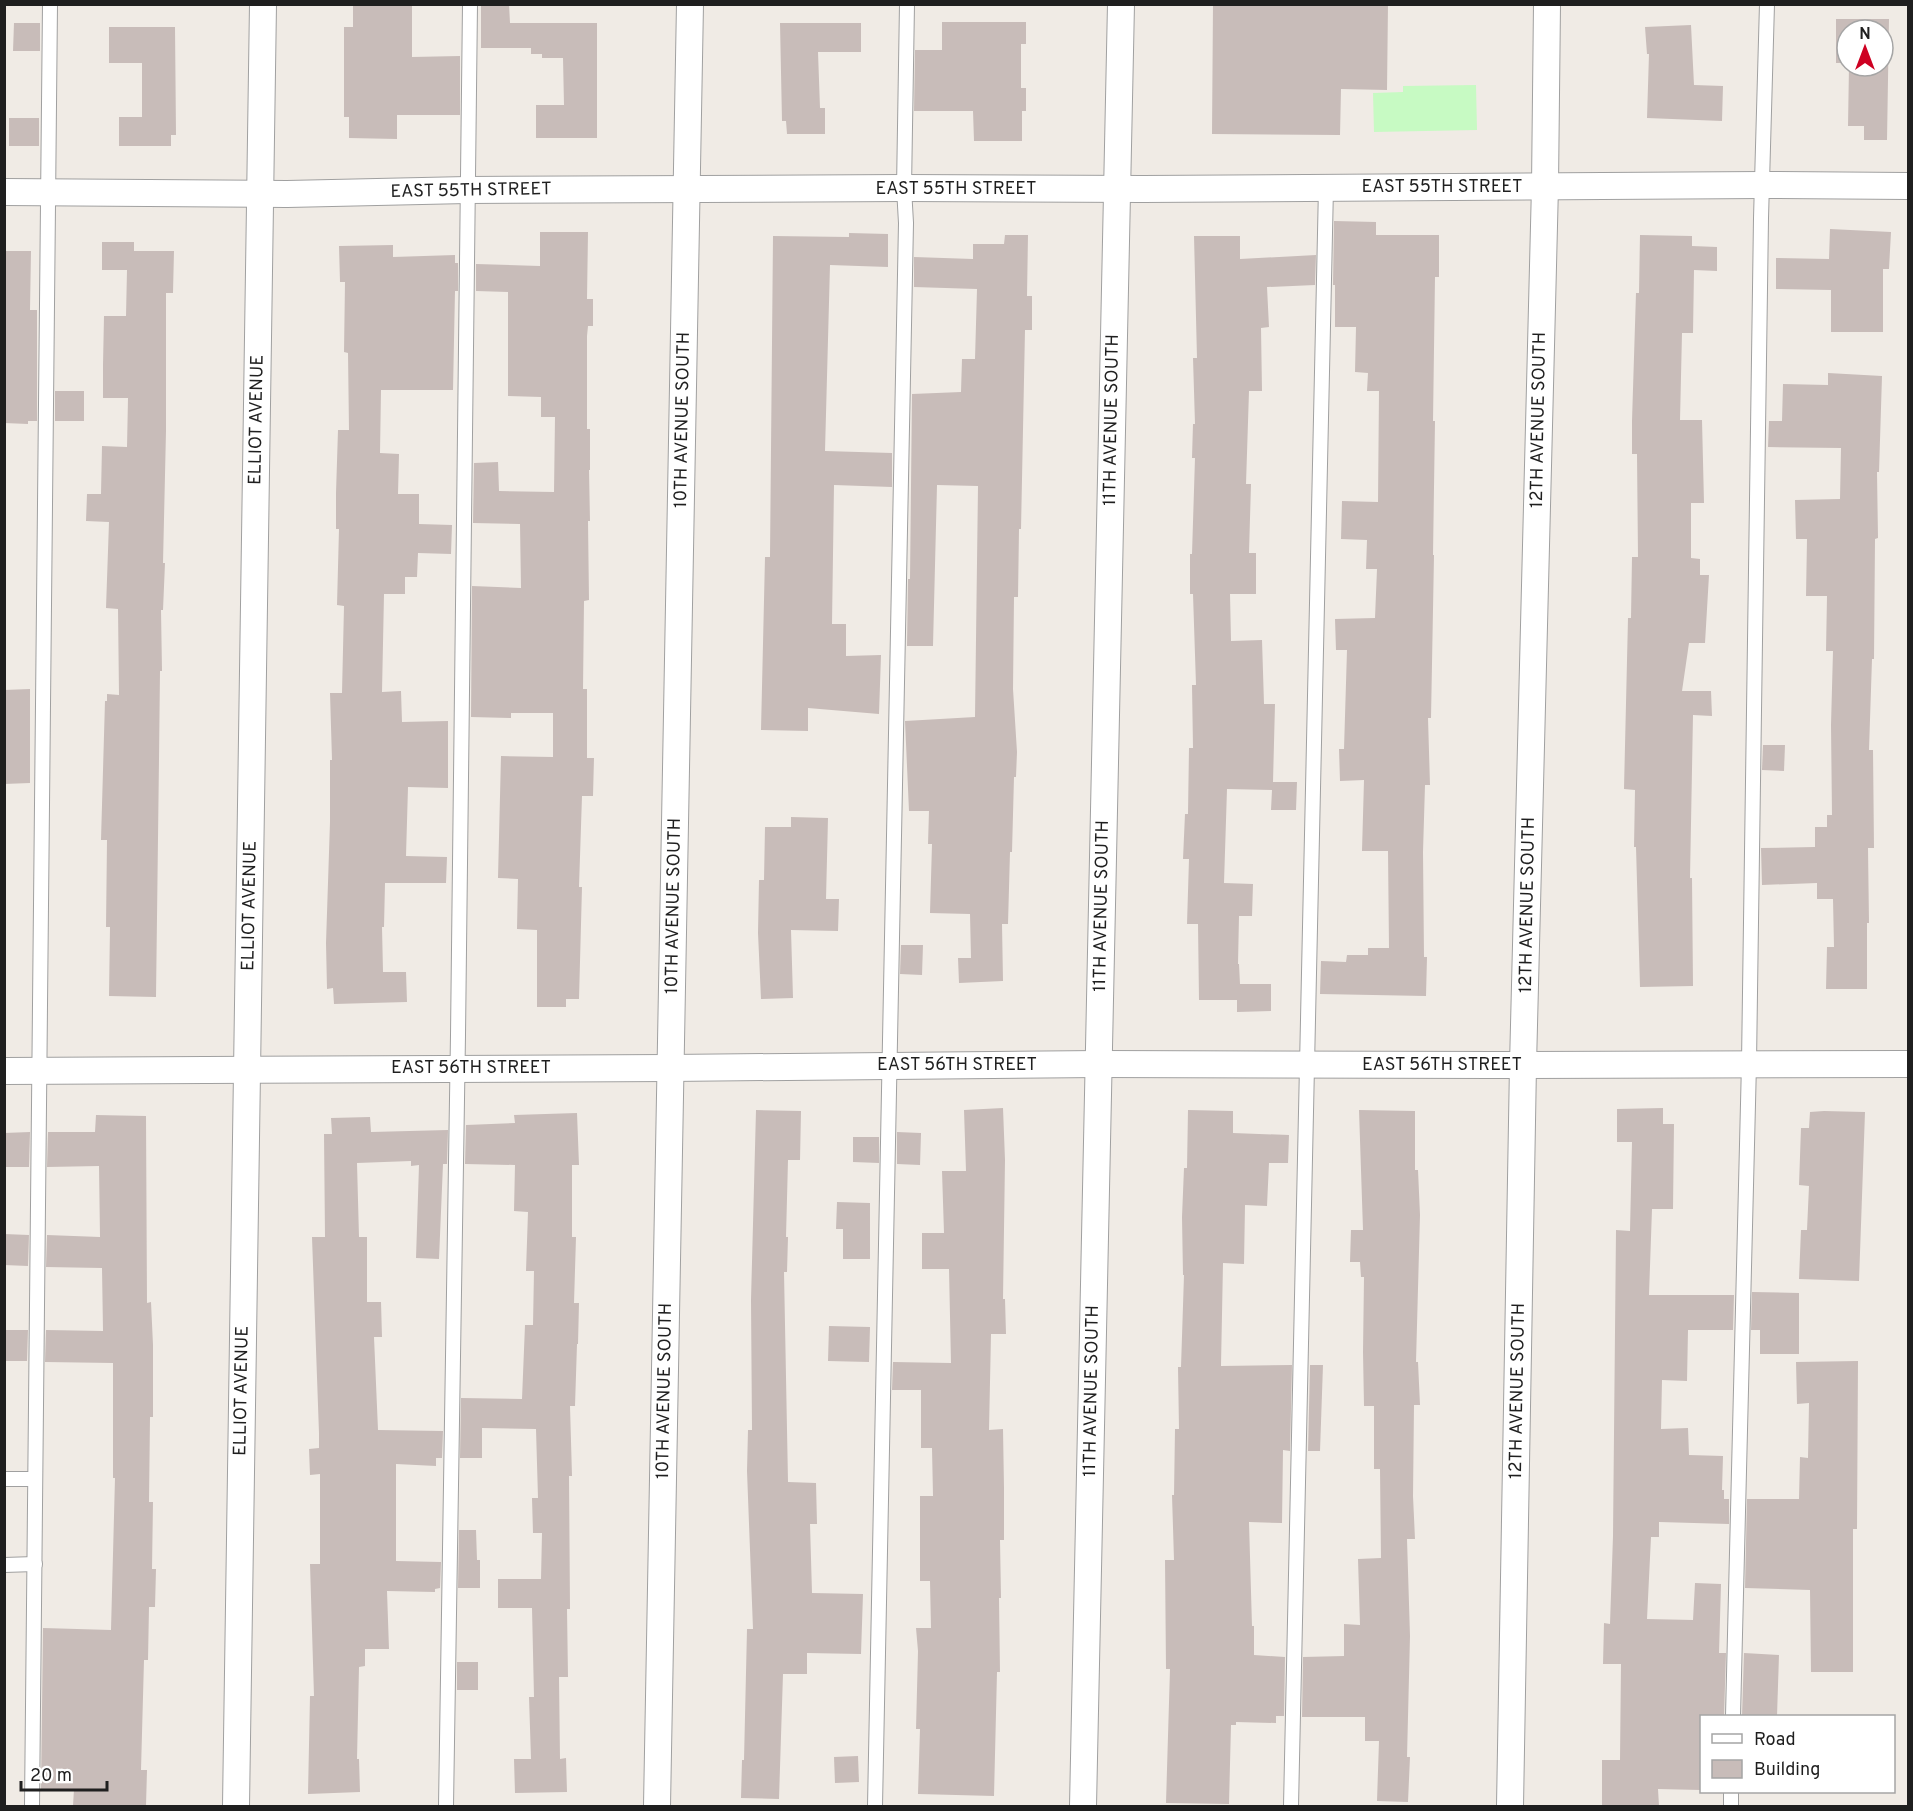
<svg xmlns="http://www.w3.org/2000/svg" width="1913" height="1811" font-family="Overpass,sans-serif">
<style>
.park{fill:#c7fac3}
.building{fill:#c8bcb9}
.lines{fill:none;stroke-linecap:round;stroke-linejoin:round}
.service-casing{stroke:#a0a0a0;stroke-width:16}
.minor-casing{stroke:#a0a0a0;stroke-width:28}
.service{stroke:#fff;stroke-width:14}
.minor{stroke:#fff;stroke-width:26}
.labels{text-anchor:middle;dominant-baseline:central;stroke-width:6;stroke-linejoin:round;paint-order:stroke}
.street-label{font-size:18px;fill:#1f1f1f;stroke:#fff}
</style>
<rect width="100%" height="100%" fill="#f0ebe5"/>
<!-- park -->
<path class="park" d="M 1476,85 L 1477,130 L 1374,132 L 1373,93 L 1403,92 L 1403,86 Z"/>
<!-- building -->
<g class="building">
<path d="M 353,4 L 412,4 L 412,57 L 460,56 L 460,115 L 397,115 L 397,139 L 349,138 L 349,117 L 344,117 L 344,27 L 353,27 Z"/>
<path d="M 481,4 L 509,4 L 510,23 L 597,23 L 597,138 L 536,138 L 536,105 L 564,105 L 563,58 L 542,58 L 542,54 L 531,54 L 531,48 L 481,48 Z"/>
<path d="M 1213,4 L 1388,4 L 1387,90 L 1341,89 L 1340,135 L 1212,134 Z"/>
<path d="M 1836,19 L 1889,19 L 1887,140 L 1864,140 L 1864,126 L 1848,126 L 1849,66 L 1883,66 L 1883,30 L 1847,30 L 1847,63 L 1836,63 Z"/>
<path d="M 942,22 L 1026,22 L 1026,44 L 1021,44 L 1021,88 L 1026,88 L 1026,111 L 1022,111 L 1022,141 L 974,141 L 973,111 L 914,111 L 915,50 L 942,50 Z"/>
<path d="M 14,23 L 40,23 L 40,51 L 13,51 Z"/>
<path d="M 780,23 L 861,23 L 861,52 L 818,52 L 820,108 L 825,108 L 825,134 L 787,134 L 786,121 L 782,121 Z"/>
<path d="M 1691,25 L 1694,85 L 1723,86 L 1722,121 L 1647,118 L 1649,54 L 1647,54 L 1645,27 Z"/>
<path d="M 109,27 L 175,27 L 176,135 L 171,135 L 171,146 L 119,146 L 119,117 L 142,117 L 142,63 L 109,63 Z"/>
<rect x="9" y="118" width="30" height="28"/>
<path d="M 1334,221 L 1376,222 L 1376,235 L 1439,235 L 1439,277 L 1435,277 L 1433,421 L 1435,421 L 1433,555 L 1434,555 L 1431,718 L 1428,718 L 1430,785 L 1425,785 L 1423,852 L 1424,957 L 1427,957 L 1426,996 L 1320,994 L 1321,961 L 1346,962 L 1347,955 L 1368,955 L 1368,948 L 1389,948 L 1388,851 L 1362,851 L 1364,780 L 1340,781 L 1339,749 L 1344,749 L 1347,650 L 1336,650 L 1335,619 L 1375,618 L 1377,569 L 1366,569 L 1367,540 L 1341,539 L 1342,501 L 1378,502 L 1379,391 L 1367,391 L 1368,373 L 1355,372 L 1356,327 L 1335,327 L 1335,285 L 1333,285 Z"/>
<path d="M 1830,229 L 1891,232 L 1889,269 L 1883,269 L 1883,332 L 1831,332 L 1831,290 L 1776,289 L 1776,258 L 1829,259 Z"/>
<path d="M 540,232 L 588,232 L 587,299 L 593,299 L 593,326 L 588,326 L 587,336 L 587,429 L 590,429 L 590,470 L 589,470 L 590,521 L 588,521 L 589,600 L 584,601 L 583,689 L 587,689 L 587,758 L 594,758 L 593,796 L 582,796 L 579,887 L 582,887 L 579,999 L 566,999 L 566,1007 L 537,1007 L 537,930 L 517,929 L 518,879 L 498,878 L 501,756 L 553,757 L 553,713 L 511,713 L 511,718 L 471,717 L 472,586 L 521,588 L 520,524 L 473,523 L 474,463 L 498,462 L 499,491 L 554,492 L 555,417 L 541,417 L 541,397 L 508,396 L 508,292 L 476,291 L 476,264 L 540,266 Z"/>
<path d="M 849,233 L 888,234 L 888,267 L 830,265 L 825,451 L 892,453 L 892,487 L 834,485 L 832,624 L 846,624 L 846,656 L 881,655 L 879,714 L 808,708 L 808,731 L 761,730 L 765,557 L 770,557 L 773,236 L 849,237 Z"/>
<path d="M 1005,235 L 1028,235 L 1027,296 L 1032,296 L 1032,330 L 1025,330 L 1021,529 L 1019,529 L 1018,597 L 1014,597 L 1013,689 L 1017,752 L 1016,777 L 1014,777 L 1012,852 L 1010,852 L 1008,924 L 1002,924 L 1003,981 L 959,983 L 958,958 L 971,958 L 970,914 L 930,913 L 932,844 L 928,844 L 929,811 L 909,811 L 905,721 L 975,717 L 978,486 L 937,485 L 933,646 L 907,646 L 908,579 L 910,579 L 912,394 L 961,392 L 962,359 L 975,359 L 977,289 L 914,287 L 914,257 L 973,259 L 973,244 L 1004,244 Z"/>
<path d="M 1640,235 L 1692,236 L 1692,246 L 1717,247 L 1717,271 L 1694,270 L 1693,333 L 1682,333 L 1680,420 L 1702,420 L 1704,503 L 1691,503 L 1691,558 L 1700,559 L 1700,575 L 1709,575 L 1705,643 L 1689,643 L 1682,691 L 1711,691 L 1712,716 L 1693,715 L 1690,878 L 1692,878 L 1693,986 L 1640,987 L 1636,847 L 1634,847 L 1635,790 L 1624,789 L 1628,618 L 1631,618 L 1632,557 L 1638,557 L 1637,454 L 1632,454 L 1632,421 L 1636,293 L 1639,293 Z"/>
<path d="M 1194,236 L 1240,236 L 1240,259 L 1316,255 L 1315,285 L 1267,287 L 1269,327 L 1261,328 L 1262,391 L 1249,391 L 1246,484 L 1251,484 L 1249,553 L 1256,553 L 1256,594 L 1230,594 L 1231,641 L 1262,640 L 1264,704 L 1275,704 L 1273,782 L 1297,782 L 1296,810 L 1271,810 L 1272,790 L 1227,789 L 1224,883 L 1253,884 L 1252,916 L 1239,916 L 1238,964 L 1239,964 L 1240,984 L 1271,984 L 1271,1011 L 1237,1012 L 1237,1000 L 1199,1000 L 1198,924 L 1187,924 L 1189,859 L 1183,859 L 1185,814 L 1188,814 L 1189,748 L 1193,748 L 1192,685 L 1196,685 L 1193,594 L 1190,594 L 1190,554 L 1192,554 L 1195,458 L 1192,458 L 1193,424 L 1195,424 L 1193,358 L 1197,358 Z"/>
<path d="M 102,242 L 134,242 L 134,251 L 174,251 L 173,293 L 166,293 L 166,431 L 163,563 L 165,563 L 163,610 L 161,610 L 162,671 L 160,671 L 159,759 L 156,997 L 109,996 L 110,927 L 106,927 L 107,840 L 101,840 L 105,701 L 107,701 L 107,694 L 119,695 L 118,609 L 106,608 L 109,522 L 86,521 L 87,494 L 101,494 L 102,446 L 127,447 L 128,398 L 103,398 L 103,365 L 104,316 L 126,316 L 127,270 L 102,270 Z"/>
<path d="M 393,245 L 393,257 L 455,255 L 455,263 L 458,263 L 458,291 L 455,291 L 453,390 L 381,390 L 380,453 L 399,454 L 398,494 L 419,494 L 419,524 L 452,525 L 451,554 L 418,553 L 417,577 L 405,577 L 405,594 L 384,594 L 382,692 L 401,691 L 402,722 L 448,721 L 448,788 L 408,787 L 406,856 L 447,857 L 446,883 L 385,883 L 384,927 L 382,927 L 383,972 L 406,972 L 407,1002 L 334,1004 L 333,988 L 327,989 L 326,943 L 330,822 L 330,760 L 332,760 L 330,693 L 342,693 L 344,606 L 337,605 L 339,529 L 336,529 L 336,493 L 338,430 L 349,430 L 348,353 L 344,352 L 345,282 L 340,282 L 339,246 Z"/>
<path d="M 4,251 L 31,251 L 30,310 L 37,310 L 37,421 L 28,421 L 28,424 L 4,423 Z"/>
<path d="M 1828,373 L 1882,376 L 1879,472 L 1877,472 L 1878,538 L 1875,539 L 1874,659 L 1872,659 L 1869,750 L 1873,750 L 1874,848 L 1868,848 L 1869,923 L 1867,923 L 1867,989 L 1826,989 L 1827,947 L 1834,947 L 1833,899 L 1817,899 L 1817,883 L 1762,885 L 1761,848 L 1815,847 L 1815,827 L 1827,827 L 1827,815 L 1832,815 L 1831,725 L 1833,651 L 1826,651 L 1827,596 L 1806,596 L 1807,539 L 1796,539 L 1795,500 L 1840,499 L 1841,448 L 1768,447 L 1769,421 L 1782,421 L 1783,384 L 1828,385 Z"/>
<rect x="55" y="391" width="29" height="30"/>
<path d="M 30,689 L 30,783 L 4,784 L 4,690 Z"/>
<path d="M 1763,745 L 1785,745 L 1784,771 L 1762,770 Z"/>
<path d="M 791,817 L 828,818 L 826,899 L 839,899 L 838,931 L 791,930 L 793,998 L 761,999 L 758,933 L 759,880 L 764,880 L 765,827 L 791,827 Z"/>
<path d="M 901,945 L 923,945 L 922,975 L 900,974 Z"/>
<path d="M 1003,1108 L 1005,1160 L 1003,1299 L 1005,1299 L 1006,1334 L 991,1334 L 989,1430 L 1003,1429 L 1004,1488 L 1004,1540 L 1000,1540 L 1001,1598 L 999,1598 L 1000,1672 L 997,1672 L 994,1796 L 918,1794 L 920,1729 L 916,1729 L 918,1651 L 916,1628 L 931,1628 L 930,1581 L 920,1581 L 920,1496 L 933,1496 L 932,1448 L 921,1448 L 921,1390 L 892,1390 L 893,1362 L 951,1363 L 949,1269 L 922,1269 L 922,1233 L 944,1233 L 942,1171 L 966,1171 L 964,1110 Z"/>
<path d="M 1663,1108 L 1663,1124 L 1674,1124 L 1673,1209 L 1652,1209 L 1649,1295 L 1734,1295 L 1733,1330 L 1688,1330 L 1687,1381 L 1662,1380 L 1661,1429 L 1688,1428 L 1689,1455 L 1723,1456 L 1722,1490 L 1724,1490 L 1724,1499 L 1729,1499 L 1729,1524 L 1659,1522 L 1659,1537 L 1651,1537 L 1647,1619 L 1693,1620 L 1695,1583 L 1721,1584 L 1719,1653 L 1726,1653 L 1724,1716 L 1701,1716 L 1701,1790 L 1658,1789 L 1659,1806 L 1602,1806 L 1602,1760 L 1620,1760 L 1621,1664 L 1603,1664 L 1604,1623 L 1610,1624 L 1613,1536 L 1616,1230 L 1630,1231 L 1632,1142 L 1617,1142 L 1617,1109 Z"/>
<path d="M 756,1110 L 801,1111 L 800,1160 L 788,1160 L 786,1237 L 788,1237 L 787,1272 L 784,1272 L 788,1482 L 816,1483 L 817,1524 L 810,1524 L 812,1593 L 863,1594 L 861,1654 L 807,1653 L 807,1674 L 783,1674 L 779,1799 L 741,1798 L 742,1760 L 744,1760 L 747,1629 L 753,1629 L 747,1471 L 748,1430 L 752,1430 L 751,1300 Z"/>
<path d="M 1188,1110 L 1233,1111 L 1233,1133 L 1289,1135 L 1288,1163 L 1269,1163 L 1267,1206 L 1245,1205 L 1244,1264 L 1223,1263 L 1221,1366 L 1292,1365 L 1290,1451 L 1283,1450 L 1282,1523 L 1249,1522 L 1252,1626 L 1254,1626 L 1254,1655 L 1285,1657 L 1284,1716 L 1276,1716 L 1276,1723 L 1236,1722 L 1236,1725 L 1231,1725 L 1229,1804 L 1166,1803 L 1170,1669 L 1166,1669 L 1165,1560 L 1174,1560 L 1172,1495 L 1174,1495 L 1175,1429 L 1179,1429 L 1178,1367 L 1181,1367 L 1184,1275 L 1183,1275 L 1182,1217 L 1184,1168 L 1187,1168 Z"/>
<path d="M 1359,1110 L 1415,1111 L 1415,1170 L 1418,1170 L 1420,1215 L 1416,1362 L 1418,1362 L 1420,1405 L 1414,1405 L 1413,1496 L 1415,1539 L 1407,1539 L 1410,1636 L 1407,1757 L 1410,1757 L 1408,1802 L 1377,1801 L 1379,1741 L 1365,1741 L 1365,1717 L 1302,1717 L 1303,1657 L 1344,1656 L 1344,1624 L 1360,1625 L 1358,1559 L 1381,1558 L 1380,1469 L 1374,1469 L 1374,1406 L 1364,1406 L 1363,1352 L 1364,1277 L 1361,1277 L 1360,1262 L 1350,1262 L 1351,1230 L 1363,1230 Z"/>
<path d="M 1824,1111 L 1865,1112 L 1859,1281 L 1799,1279 L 1801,1230 L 1807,1230 L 1809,1186 L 1799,1185 L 1801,1128 L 1809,1128 L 1810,1112 Z"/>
<path d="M 577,1113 L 579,1165 L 572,1165 L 572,1237 L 576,1237 L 574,1303 L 579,1303 L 578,1344 L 577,1344 L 575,1406 L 570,1406 L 572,1476 L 569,1476 L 570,1609 L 567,1609 L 568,1677 L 559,1677 L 560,1759 L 566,1758 L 567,1792 L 515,1793 L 514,1759 L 531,1759 L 529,1697 L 534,1697 L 532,1608 L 498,1608 L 498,1579 L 541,1579 L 542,1533 L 533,1533 L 532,1498 L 538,1498 L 536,1429 L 482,1428 L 482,1458 L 460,1458 L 461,1398 L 522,1399 L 525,1325 L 533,1325 L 534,1271 L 526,1271 L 528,1212 L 514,1211 L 515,1165 L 465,1164 L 466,1125 L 515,1123 L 514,1115 Z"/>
<path d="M 96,1115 L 146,1116 L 147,1303 L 151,1302 L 153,1345 L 153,1417 L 150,1417 L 149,1502 L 153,1502 L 152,1569 L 156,1569 L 155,1607 L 149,1607 L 148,1660 L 144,1660 L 141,1770 L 147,1770 L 146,1806 L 73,1806 L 74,1789 L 41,1790 L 43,1628 L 111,1630 L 115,1478 L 113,1478 L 113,1363 L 45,1362 L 46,1330 L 103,1331 L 102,1268 L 46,1267 L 47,1235 L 100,1237 L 99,1166 L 47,1167 L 48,1132 L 95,1132 Z"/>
<path d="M 370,1117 L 371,1132 L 448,1130 L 447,1164 L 443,1164 L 439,1259 L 416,1258 L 419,1165 L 411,1166 L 411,1161 L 357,1163 L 359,1237 L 367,1237 L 367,1302 L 381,1302 L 382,1337 L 374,1337 L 378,1430 L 443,1431 L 442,1458 L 436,1458 L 436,1466 L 396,1464 L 396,1561 L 441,1562 L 440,1588 L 435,1589 L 435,1592 L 387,1591 L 389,1649 L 365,1649 L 365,1666 L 359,1667 L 357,1759 L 359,1759 L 360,1792 L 308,1794 L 310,1696 L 314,1696 L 310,1564 L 320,1564 L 320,1474 L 310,1475 L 309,1449 L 319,1448 L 319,1433 L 312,1237 L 325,1237 L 324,1134 L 332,1134 L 331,1118 Z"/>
<path d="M 30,1132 L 29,1167 L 4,1167 L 4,1133 Z"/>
<path d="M 897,1132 L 921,1133 L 920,1165 L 897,1164 Z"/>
<path d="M 853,1137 L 879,1137 L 879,1163 L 853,1162 Z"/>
<path d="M 837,1202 L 870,1203 L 870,1259 L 843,1259 L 843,1229 L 836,1229 Z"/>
<path d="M 4,1234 L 29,1235 L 28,1266 L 4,1265 Z"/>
<path d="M 1752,1292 L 1799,1293 L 1799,1354 L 1760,1354 L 1760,1330 L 1751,1330 Z"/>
<path d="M 829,1326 L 870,1327 L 869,1362 L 828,1361 Z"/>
<path d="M 4,1330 L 28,1330 L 27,1361 L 4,1361 Z"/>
<path d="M 1858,1361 L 1857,1529 L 1853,1529 L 1853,1672 L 1811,1672 L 1810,1590 L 1745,1588 L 1747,1499 L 1799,1499 L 1800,1457 L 1808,1458 L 1809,1403 L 1797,1404 L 1796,1362 Z"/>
<path d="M 1310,1365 L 1323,1365 L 1320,1451 L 1308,1451 Z"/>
<path d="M 459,1530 L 476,1530 L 477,1560 L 480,1560 L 480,1588 L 458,1588 Z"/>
<path d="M 1744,1653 L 1779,1655 L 1777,1716 L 1742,1716 Z"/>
<rect x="457" y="1662" width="21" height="28"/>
<path d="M 858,1756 L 859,1782 L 835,1783 L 834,1757 Z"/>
</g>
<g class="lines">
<!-- service casing -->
<g class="service-casing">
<g id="service">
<path d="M 4,1479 L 35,1479"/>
<path d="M 4,1565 L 35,1564"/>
<path d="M 1733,1716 L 1749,1063 L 1761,218 L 1767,4"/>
<path d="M 32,1806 L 50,4"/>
<path d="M 446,1806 L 458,1035 L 470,4"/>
<path d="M 875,1806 L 906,223 L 904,188 L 907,4"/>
<path d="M 1291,1806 L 1326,187"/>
<path d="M 1731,1806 L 1731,1792"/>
</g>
</g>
<!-- minor casing -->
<g class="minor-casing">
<g id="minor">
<path d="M 4,192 L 287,194 L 467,190 L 904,188 L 1143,189 L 1762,185 L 1908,186"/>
<path d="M 4,1071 L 670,1068 L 1099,1064 L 1495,1065 L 1908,1064"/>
<path d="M 236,1806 L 263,4"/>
<path d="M 657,1806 L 690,4"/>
<path d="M 1083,1806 L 1121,4"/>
<path d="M 1510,1806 L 1523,1065 L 1545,186 L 1547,4"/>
</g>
</g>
<!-- service -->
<use href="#service" class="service"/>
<!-- minor -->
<use href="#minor" class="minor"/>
</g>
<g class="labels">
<!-- street labels -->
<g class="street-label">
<text x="1442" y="187">EAST 55TH STREET</text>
<text x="956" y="189">EAST 55TH STREET</text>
<text transform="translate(471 191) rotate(-1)">EAST 55TH STREET</text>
<text transform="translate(257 420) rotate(-89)">ELLIOT AVENUE</text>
<text transform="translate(683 420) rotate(-89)">10TH AVENUE SOUTH</text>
<text transform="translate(1112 420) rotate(-89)">11TH AVENUE SOUTH</text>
<text transform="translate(1539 420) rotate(-89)">12TH AVENUE SOUTH</text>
<text transform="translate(1528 905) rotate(-89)">12TH AVENUE SOUTH</text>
<text transform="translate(250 906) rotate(-89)">ELLIOT AVENUE</text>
<text transform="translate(674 906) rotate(-89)">10TH AVENUE SOUTH</text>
<text transform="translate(1102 906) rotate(-89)">11TH AVENUE SOUTH</text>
<text x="957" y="1065">EAST 56TH STREET</text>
<text x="1442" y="1065">EAST 56TH STREET</text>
<text x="471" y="1068">EAST 56TH STREET</text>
<text transform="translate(242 1391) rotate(-89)">ELLIOT AVENUE</text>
<text transform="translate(665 1391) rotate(-89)">10TH AVENUE SOUTH</text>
<text transform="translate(1092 1391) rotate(-89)">11TH AVENUE SOUTH</text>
<text transform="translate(1518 1391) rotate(-89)">12TH AVENUE SOUTH</text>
</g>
</g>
<!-- border -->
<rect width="1913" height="1811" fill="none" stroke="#1f1f1f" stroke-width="12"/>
<!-- legend -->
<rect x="1700" y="1715" width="195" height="78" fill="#ffffff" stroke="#a5a5a5" stroke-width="1.5"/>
<rect x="1712" y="1734" width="30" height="9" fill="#ffffff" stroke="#a5a5a5" stroke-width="1.5"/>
<text x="1754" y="1745" font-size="18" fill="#1f1f1f">Road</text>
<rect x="1712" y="1760" width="30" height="18" fill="#c8bcb9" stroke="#a5a5a5" stroke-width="1.5"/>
<text x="1754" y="1775" font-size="18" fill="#1f1f1f">Building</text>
<!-- north arrow -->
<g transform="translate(1865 48)"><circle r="28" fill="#ffffff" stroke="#a5a5a5" stroke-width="1.5"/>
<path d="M0-4.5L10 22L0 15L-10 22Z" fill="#ce0022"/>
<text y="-9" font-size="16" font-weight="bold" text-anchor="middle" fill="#1f1f1f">N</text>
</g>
<!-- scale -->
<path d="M21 1781v9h86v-9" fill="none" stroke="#1f1f1f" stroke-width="3"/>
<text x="30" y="1781" font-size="18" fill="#1f1f1f" stroke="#ffffff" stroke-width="4.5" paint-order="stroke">20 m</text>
</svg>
